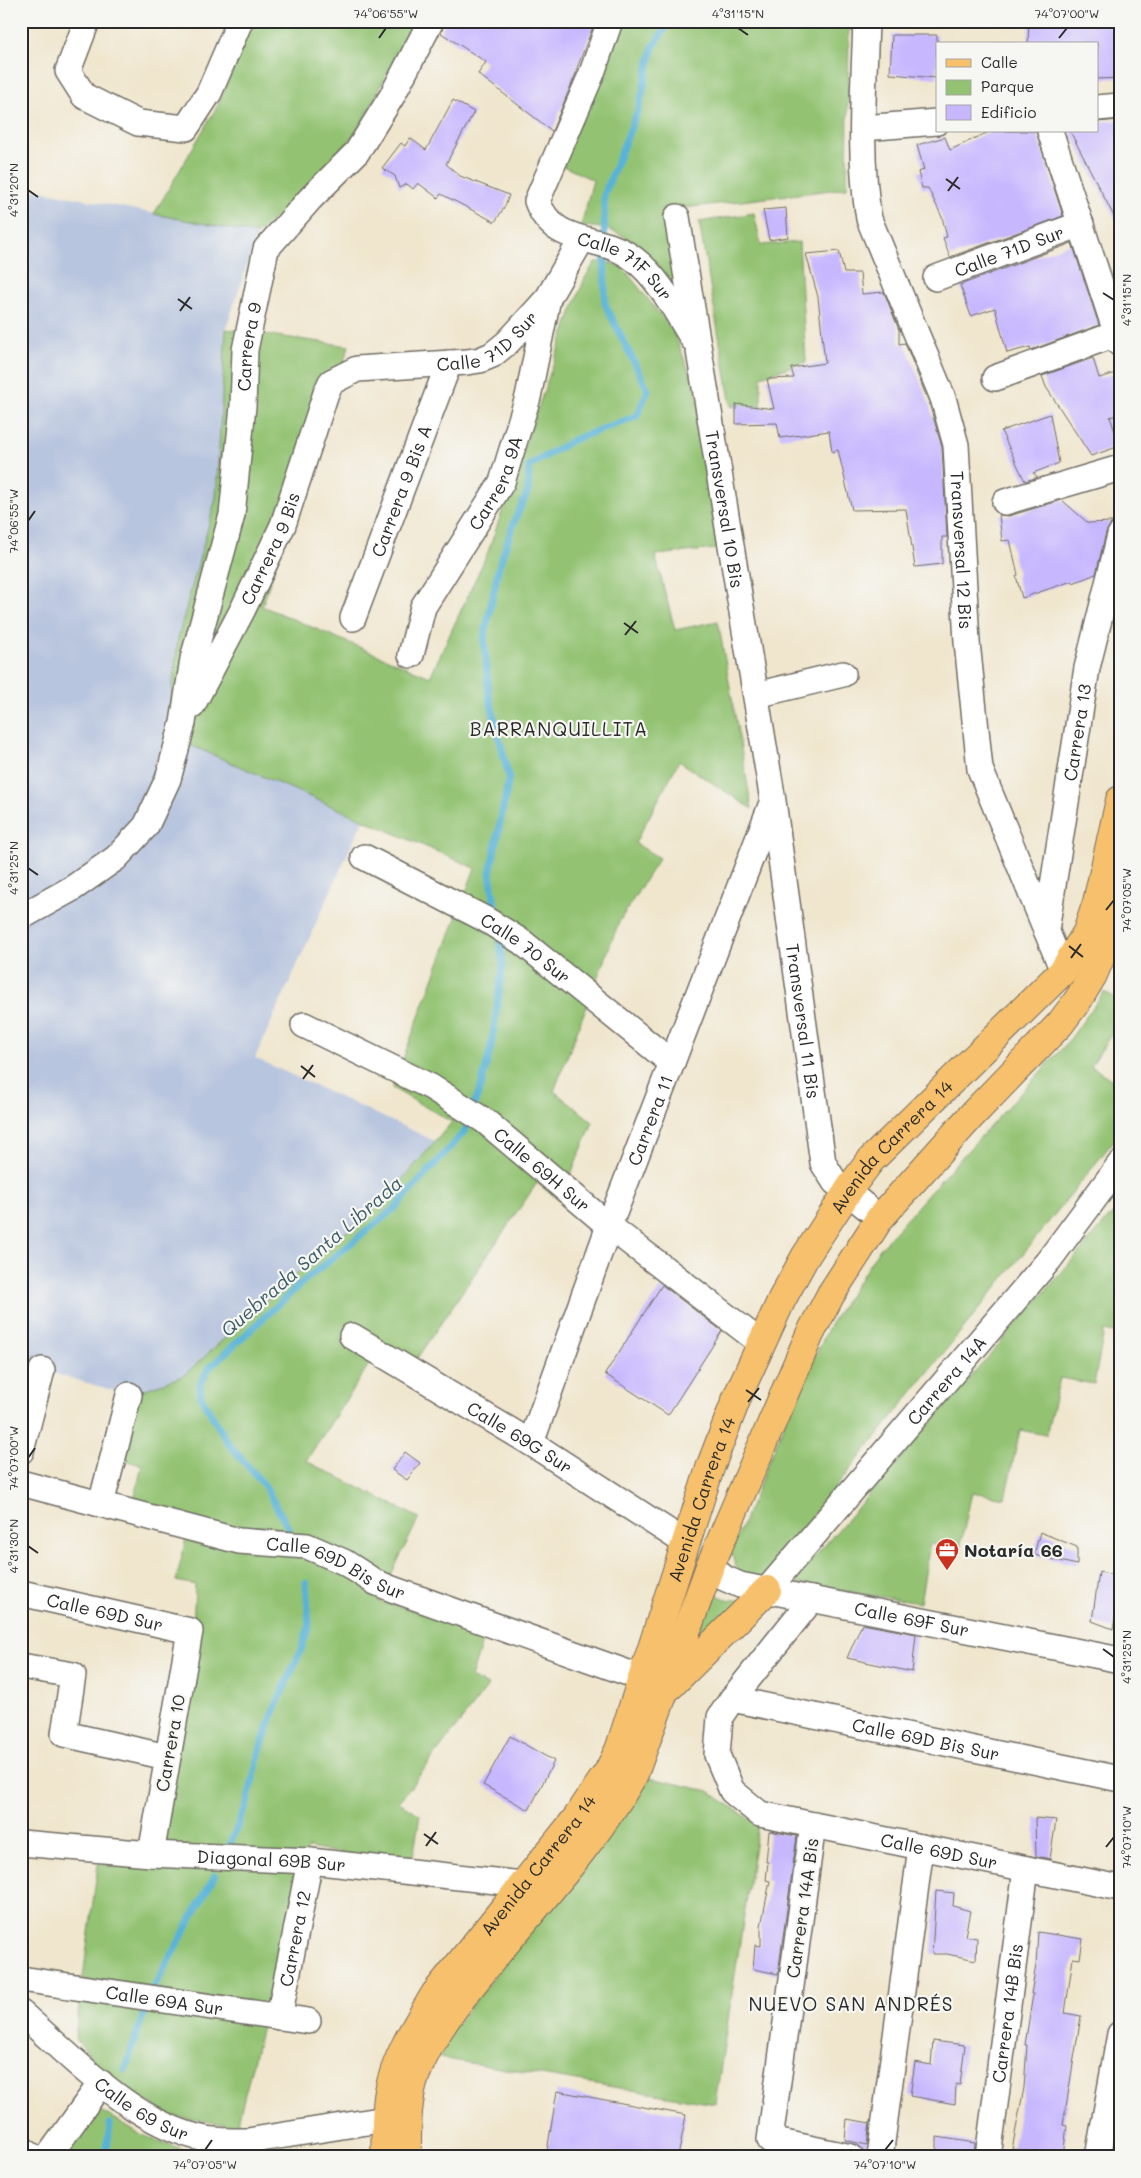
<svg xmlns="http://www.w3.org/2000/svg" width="1141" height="2178" font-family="Mali,sans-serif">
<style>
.industrial{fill:#b8c5de}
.green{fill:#93c372;stroke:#5f774e}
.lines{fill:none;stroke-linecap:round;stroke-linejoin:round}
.stream{stroke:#59b3d7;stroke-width:7}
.building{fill:#c7b7ff}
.minor-casing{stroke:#706c64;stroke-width:28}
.major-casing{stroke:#706c64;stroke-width:30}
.minor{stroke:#fff;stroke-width:25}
.major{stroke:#f7c06c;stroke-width:28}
.ticks{fill:none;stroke:#2b2b2b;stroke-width:2}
.labels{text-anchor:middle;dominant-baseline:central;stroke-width:4.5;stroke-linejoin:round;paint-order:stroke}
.street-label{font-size:18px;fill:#2b2b2b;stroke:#f6f6f2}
.poi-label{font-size:18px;font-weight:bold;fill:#2b2b2b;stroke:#f6f6f2;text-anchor:start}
.neighbourhood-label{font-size:19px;letter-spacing:1px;fill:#2b2b2b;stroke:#f6f6f2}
.water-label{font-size:19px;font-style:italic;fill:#3b5b67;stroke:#f6f6f2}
.neatline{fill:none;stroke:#2b2b2b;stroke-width:2}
.ticks-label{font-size:12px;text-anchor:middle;fill:#2b2b2b}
</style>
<rect width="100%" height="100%" fill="#f6f6f2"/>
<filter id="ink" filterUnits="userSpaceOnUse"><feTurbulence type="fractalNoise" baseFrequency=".02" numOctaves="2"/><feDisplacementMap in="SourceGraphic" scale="10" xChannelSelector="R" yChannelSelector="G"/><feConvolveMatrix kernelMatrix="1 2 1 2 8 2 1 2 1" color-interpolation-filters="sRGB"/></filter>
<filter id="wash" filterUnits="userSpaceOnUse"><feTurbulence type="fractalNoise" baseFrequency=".0096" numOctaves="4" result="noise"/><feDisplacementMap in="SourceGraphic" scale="20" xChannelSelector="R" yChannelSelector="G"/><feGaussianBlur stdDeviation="1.12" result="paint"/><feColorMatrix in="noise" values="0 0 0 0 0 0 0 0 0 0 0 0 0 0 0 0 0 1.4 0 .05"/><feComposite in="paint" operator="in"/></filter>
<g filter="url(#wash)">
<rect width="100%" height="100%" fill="#f0e6ce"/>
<!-- industrial -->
<path class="industrial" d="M 21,187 L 257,234 L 226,329 L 216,498 L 178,638 L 168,734 L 363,820 L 255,1058 L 437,1142 L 382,1203 L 315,1258 L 183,1376 L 129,1395 L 21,1364 Z"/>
<!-- green -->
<g class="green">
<path d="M 253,21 L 413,21 L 367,114 L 334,164 L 257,234 L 154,214 L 218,105 Z"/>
<path d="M 616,21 L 818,21 L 819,27 L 849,24 L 847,188 L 668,210 L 683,298 C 669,277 637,239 612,231 C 603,227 591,227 581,226 L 593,180 L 563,166 Z"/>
<path d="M 754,213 L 761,245 L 799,242 L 806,362 L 761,376 L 761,412 L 731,406 L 699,222 Z"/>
<path d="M 595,262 L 613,263 L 625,270 L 673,331 L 696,388 L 717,549 L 655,555 L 675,630 L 718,621 L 752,809 L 679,761 L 635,843 L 659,858 L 619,922 L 554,1091 L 593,1122 L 560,1200 L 537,1183 L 413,1364 L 381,1346 L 306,1461 L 419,1518 L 378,1601 L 436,1616 L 483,1639 L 471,1677 L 488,1686 L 399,1802 L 420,1815 L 412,1864 L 307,1848 L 237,2126 L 171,2116 L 134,2094 L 97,2064 L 75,2038 L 98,1864 L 155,1863 L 193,1630 L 195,1585 L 176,1581 L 191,1518 L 134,1501 L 142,1465 L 113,1457 L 129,1395 L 183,1376 L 315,1257 L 382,1203 L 452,1122 L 392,1088 L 475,868 L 167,735 L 178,638 L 216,498 L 226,329 L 349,346 L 262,606 L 430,677 L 488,552 L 571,313 L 585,278 Z"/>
<path d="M 1104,992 L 1120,1000 L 1120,1021 L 1091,1066 L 1120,1085 L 1120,1133 L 763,1578 L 743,1575 L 735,1565 L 731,1552 L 801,1384 L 830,1325 L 878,1251 L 947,1173 L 1068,1042 Z"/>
<path d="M 1120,1205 L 1120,1334 L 1104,1331 L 1094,1384 L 1060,1378 L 1046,1435 L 1020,1430 L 1005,1498 L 972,1492 L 960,1548 L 930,1543 L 920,1603 L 792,1583 Z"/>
<path d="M 711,1588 C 721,1600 728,1600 743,1600 L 695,1642 Z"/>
<path d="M 650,1778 L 709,1791 L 758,1825 L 715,2104 L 440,2058 L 447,2036 Z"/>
<path d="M 98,2109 L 139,2134 L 205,2157 L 64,2157 Z"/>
</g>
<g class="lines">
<!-- stream -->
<g class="stream">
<path d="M 497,919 L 490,873 L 509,778 L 489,696 L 484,638 L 499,566 L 514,522 L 528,491 L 529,466 L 573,440 L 637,416 L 648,390 L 605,304 L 604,195 L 639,107 L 653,47 L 670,21"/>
<path d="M 473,1107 L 481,1087 L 491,1047 L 503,966 L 499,934"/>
<path d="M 289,1529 L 264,1485 L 228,1443 L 201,1397 L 200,1384 L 209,1368 L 304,1281 L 395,1208 L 465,1131 L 470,1117"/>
<path d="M 229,1846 L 247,1803 L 260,1750 L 274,1710 L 301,1650 L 309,1626 L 306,1583"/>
<path d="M 151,1993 L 215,1875"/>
<path d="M 125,2070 L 147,2003"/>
<path d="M 106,2157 L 110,2124"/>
</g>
</g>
<g id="blocks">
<!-- building -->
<g class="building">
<path d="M 445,21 L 595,21 L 576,71 L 577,71 L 552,131 L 478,74 L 486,62 L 441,33 Z"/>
<path d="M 1029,21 L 1120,21 L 1120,78 L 1097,79 L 1097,44 L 1028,44 Z"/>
<path d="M 892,35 L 937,35 L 937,78 L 890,74 Z"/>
<path d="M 453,100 L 474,112 L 446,164 L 460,176 L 509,195 L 505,206 L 495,222 L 441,194 L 438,198 L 418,183 L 413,189 L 407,184 L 399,188 L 395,176 L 382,168 L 401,143 L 405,146 L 410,138 L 426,150 Z"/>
<path d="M 1120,120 L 1120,228 L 1070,131 L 1097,131 L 1097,122 Z"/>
<path d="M 991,131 L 1036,131 L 1063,216 L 950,257 L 943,238 L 947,237 L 942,217 L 928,188 L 922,188 L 918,172 L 924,170 L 917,145 L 945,137 L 950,150 Z"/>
<path d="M 786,208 L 788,237 L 769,240 L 763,210 Z"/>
<path d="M 1072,243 L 1099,325 L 1031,350 L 1030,347 L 1007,353 L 995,308 L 971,316 L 960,285 Z"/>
<path d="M 839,251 L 844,273 L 860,273 L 862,294 L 884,292 L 899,330 L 899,344 L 905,343 L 929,403 L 942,447 L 947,537 L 942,537 L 942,564 L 915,567 L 906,509 L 852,510 L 838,450 L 832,452 L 829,431 L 780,438 L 777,423 L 736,424 L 736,404 L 774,409 L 767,379 L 794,378 L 791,368 L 825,363 L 818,297 L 806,254 Z"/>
<path d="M 1093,358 L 1099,378 L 1120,372 L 1120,414 L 1110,417 L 1120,446 L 1091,456 L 1046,387 L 1042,376 Z"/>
<path d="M 1050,414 L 1059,463 L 1033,473 L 1038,477 L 1025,481 L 1001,431 Z"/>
<path d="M 1062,500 L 1088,523 L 1112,522 L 1106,532 L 1096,574 L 1073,583 L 1072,581 L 1022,598 L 1016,576 L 1018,575 L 1010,540 L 1002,541 L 999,515 L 1009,516 Z"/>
<path d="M 662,1285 L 722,1331 L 668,1415 L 605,1374 Z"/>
<path d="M 405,1452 L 420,1463 L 407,1480 L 392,1470 Z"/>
<path d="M 1040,1532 L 1077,1547 L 1077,1565 L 1034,1555 Z"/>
<path d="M 1099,1572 L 1120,1576 L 1120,1590 L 1113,1629 L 1092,1621 Z"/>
<path d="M 862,1624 L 916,1634 L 912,1672 L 847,1658 Z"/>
<path d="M 510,1736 L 554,1761 L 529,1810 L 483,1785 Z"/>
<path d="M 1035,1818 L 1056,1820 L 1050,1859 L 1036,1856 Z"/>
<path d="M 769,1831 L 797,1836 L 778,1974 L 753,1969 L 755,1945 L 761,1946 L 761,1926 L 770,1881 L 766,1880 L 768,1862 L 766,1862 Z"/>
<path d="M 936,1891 L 954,1893 L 953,1906 L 970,1911 L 965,1936 L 977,1938 L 976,1960 L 947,1954 L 932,1954 Z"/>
<path d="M 1038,1932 L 1083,1939 L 1080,1959 L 1073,1958 L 1065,2013 L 1081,2016 L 1063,2125 L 1067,2126 L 1063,2156 L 1012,2149 L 1024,2088 L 1027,2045 L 1025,2045 L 1033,1994 L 1031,1994 L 1036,1965 Z"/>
<path d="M 933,2041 L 965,2045 L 960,2085 L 956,2084 L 955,2104 L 910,2096 L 915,2062 L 931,2065 Z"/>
<path d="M 557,2091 L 686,2115 L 678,2157 L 546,2157 Z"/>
<path d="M 847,2119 L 870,2123 L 867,2145 L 845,2140 Z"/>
<path d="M 937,2137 L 975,2143 L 974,2157 L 937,2157 Z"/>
</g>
</g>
</g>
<g filter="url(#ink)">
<use href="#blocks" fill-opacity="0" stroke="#706c64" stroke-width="1"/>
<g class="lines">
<!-- minor casing -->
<g class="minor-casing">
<g id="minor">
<path d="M 87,21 L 68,71 L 84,96 L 138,123 L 186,128 L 209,93 L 240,21"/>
<path id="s1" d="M 610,21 L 592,73 L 537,201 C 555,249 600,232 634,259 C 660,279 676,312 693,339"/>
<path id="s2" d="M 866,21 C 864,87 858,155 869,219 L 943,398 L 956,445 L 967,642 L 980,769 L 1063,971"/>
<path d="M 1097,108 L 1120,106"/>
<path d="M 863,128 L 937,122"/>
<path d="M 1050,131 L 1120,344"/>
<path id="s3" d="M 677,217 L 773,801 L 823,1163 L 835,1182 L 880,1218"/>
<path id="s4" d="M 936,278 L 1081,224"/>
<path d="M 995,378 L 1116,334"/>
<path d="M 1005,502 L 1120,468"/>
<path id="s5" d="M 353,618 L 449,363"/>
<path id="s6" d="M 411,655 L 423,607 L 502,482 L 528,397 L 548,298"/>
<path d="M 756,695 L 843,674"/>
<path id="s7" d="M 192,706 L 243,609 L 283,525 L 326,393 L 331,382 L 357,369 L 467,362 L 480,360 L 492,355 L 508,342 L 548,298 L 582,239"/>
<path id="s8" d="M 364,857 L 485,919 L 522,942 L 672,1063"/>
<path id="s9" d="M 21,917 L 73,888 L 116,858 L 146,826 L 168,779 L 183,723 L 193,659 L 232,515 L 243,406 L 245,350 L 266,249 L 310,199 L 357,152 L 392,96 L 431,21"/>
<path id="s10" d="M 1046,930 L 1087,668 L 1120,535"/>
<path id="s11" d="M 304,1025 L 431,1087 L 485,1121 L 609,1226 L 761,1343"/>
<path id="s12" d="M 352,1336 L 531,1443 L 686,1543"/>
<path id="s13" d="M 531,1443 L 609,1226 L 772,803"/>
<path d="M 21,1451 L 42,1370"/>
<path id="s14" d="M 21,1483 L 239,1541 L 307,1546 L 344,1562 L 375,1582 L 392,1589 L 642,1678"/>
<path d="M 101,1504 L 129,1395"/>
<path id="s15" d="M 710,1566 L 724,1578 L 740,1585 L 1120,1660"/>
<path id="s16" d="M 767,1590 L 1049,1260 L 1120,1164"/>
<path id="s17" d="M 21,1593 L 190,1631 L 151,1854"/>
<path id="s18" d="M 812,1599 L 732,1699 L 720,1717 L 717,1755 L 732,1791 L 760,1814 L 1120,1888"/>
<path d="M 21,1666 L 73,1675 L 64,1734 L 167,1757"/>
<path id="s19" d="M 732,1699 L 1120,1779"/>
<path d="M 813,1825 L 770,2140 L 851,2157"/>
<path id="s20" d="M 21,1843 L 151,1854 L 310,1861 L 523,1884"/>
<path id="s21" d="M 21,1979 L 308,2021"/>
<path id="s22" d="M 21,2013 C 74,2059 134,2125 206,2139 C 220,2141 234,2141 248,2141 L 405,2116"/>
<path id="s23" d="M 279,2017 L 310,1861"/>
<path d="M 21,2148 L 33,2157"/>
<path d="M 48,2157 L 101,2083"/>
<path d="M 880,2157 L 921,1847"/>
<path id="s24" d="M 988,2157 L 1026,1869"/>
<path d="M 1098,2157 L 1120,2034"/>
</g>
</g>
<!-- major casing -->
<g class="major-casing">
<g id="major">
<path d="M 670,1686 L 767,1590"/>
<path id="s25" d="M 385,2157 C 386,2135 385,2113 389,2091 C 396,2056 417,2024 435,1994 L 576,1819 L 608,1772 L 619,1750 L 711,1465 L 738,1395 L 782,1299 L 805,1257 L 852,1185 L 871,1160 L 1063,971 L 1087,932 L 1097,902 L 1120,800"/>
<path d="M 407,2157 C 407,2129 406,2101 416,2074 C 432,2032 463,1996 491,1961 C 540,1901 595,1842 634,1774 L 710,1566 L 810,1334 L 831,1294 L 880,1218 L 973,1114 L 1060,1024 L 1078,1000 L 1093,975 L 1107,942 L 1120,904"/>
</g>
</g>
<!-- minor -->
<use href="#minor" class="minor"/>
<!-- major -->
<use href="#major" class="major"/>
</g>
</g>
<!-- ticks -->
<path class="ticks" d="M 738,28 L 748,35M 379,38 L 386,28M 1059,38 L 1067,28M 946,179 L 960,189M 28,190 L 38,197M 948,191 L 958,177M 1103,293 L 1114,300M 178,299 L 192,309M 180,311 L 190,297M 28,521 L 35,511M 624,623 L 638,633M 625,635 L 636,621M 28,868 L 38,875M 1106,910 L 1114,900M 1069,946 L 1083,957M 1071,958 L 1081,944M 301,1066 L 315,1077M 303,1079 L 313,1065M 746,1390 L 761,1400M 748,1402 L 759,1388M 28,1458 L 35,1448M 28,1546 L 38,1553M 1103,1649 L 1114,1657M 424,1834 L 438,1844M 426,1846 L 436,1832M 1106,1847 L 1114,1837M 205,2150 L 212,2140M 885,2150 L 893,2140"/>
<!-- icons -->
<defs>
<g id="office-pin" transform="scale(1.25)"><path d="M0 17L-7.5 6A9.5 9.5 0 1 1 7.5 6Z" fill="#c8321e" stroke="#f6f6f2"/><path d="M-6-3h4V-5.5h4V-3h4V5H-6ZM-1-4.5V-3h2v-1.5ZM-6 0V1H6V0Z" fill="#fff"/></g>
</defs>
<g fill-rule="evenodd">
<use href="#office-pin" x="947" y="1550"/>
</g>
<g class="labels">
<!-- street labels -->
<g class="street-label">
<text stroke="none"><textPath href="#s4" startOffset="78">Calle 71D Sur</textPath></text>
<text stroke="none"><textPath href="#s1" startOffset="308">Calle 71F Sur</textPath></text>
<text stroke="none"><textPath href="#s7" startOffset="520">Calle 71D Sur</textPath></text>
<text stroke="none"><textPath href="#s9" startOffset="649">Carrera 9</textPath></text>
<text stroke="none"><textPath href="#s6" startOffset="194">Carrera 9A</textPath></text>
<text stroke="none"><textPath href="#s5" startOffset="136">Carrera 9 Bis A</textPath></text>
<text stroke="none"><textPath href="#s3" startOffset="296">Transversal 10 Bis</textPath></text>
<text stroke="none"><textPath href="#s7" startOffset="176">Carrera 9 Bis</textPath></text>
<text stroke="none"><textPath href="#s2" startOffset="546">Transversal 12 Bis</textPath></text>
<text stroke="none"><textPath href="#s10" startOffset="200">Carrera 13</textPath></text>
<text stroke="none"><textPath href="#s8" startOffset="186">Calle 70 Sur</textPath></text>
<text stroke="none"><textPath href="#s3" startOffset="814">Transversal 11 Bis</textPath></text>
<text stroke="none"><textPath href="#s13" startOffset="344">Carrera 11</textPath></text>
<text stroke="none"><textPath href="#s25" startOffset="1149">Avenida Carrera 14</textPath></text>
<text stroke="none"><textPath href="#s11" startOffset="280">Calle 69H Sur</textPath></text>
<text stroke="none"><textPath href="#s16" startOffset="276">Carrera 14A</textPath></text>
<text stroke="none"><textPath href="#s12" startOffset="196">Calle 69G Sur</textPath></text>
<text stroke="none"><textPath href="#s25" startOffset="744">Avenida Carrera 14</textPath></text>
<text stroke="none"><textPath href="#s14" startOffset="328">Calle 69D Bis Sur</textPath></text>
<text stroke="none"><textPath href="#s17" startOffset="86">Calle 69D Sur</textPath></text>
<text stroke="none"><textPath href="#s15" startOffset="211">Calle 69F Sur</textPath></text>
<text stroke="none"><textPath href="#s19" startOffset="198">Calle 69D Bis Sur</textPath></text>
<text transform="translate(170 1743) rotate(-80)">Carrera 10</text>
<text stroke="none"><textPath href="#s18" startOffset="446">Calle 69D Sur</textPath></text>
<text stroke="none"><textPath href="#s20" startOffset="251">Diagonal 69B Sur</textPath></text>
<text stroke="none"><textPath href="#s25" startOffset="339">Avenida Carrera 14</textPath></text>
<text transform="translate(802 1908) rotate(-82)">Carrera 14A Bis</text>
<text stroke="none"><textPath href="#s23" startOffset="80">Carrera 12</textPath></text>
<text stroke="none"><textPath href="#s21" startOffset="145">Calle 69A Sur</textPath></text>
<text stroke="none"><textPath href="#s24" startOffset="145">Carrera 14B Bis</textPath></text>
<text stroke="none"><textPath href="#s22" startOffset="155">Calle 69 Sur</textPath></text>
</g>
<!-- poi labels -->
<g class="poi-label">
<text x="964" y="1550">Notaría 66</text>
</g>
<!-- neighbourhood labels -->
<g class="neighbourhood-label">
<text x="559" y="728">BARRANQUILLITA</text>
<text x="851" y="2003">NUEVO SAN ANDRÉS</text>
</g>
<!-- water labels -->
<g class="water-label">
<text transform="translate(311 1256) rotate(-41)">Quebrada Santa Librada</text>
</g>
</g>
<!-- margin -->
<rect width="1141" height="2178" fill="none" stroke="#f6f6f2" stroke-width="55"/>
<!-- legend -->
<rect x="936" y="42" width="162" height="90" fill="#f6f6f2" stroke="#a5a5a2"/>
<rect x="946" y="59" width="25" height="8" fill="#f7c06c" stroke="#a5a5a2"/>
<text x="981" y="68" font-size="15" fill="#2b2b2b">Calle</text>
<rect x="946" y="80" width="25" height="15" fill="#93c372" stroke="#a5a5a2"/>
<text x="981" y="92" font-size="15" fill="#2b2b2b">Parque</text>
<rect x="946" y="105" width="25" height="15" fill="#c7b7ff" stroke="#a5a5a2"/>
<text x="981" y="118" font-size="15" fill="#2b2b2b">Edificio</text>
<rect x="28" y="28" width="1086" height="2122" class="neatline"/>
<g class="ticks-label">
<text x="386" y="18">74°06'55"W</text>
<text x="738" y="18">4°31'15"N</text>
<text x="1067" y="18">74°07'00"W</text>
<text transform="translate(14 190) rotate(-90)" y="4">4°31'20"N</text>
<text transform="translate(1127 300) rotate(-90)" y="4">4°31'15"N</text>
<text transform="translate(14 521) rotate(-90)" y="4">74°06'55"W</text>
<text transform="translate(14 868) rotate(-90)" y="4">4°31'25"N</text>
<text transform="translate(1127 900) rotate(-90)" y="4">74°07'05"W</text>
<text transform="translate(14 1458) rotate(-90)" y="4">74°07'00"W</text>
<text transform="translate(14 1546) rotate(-90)" y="4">4°31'30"N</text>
<text transform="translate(1127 1657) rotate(-90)" y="4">4°31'25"N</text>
<text transform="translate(1127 1837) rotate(-90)" y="4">74°07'10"W</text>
<text x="205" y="2169">74°07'05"W</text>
<text x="885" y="2169">74°07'10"W</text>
</g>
</svg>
